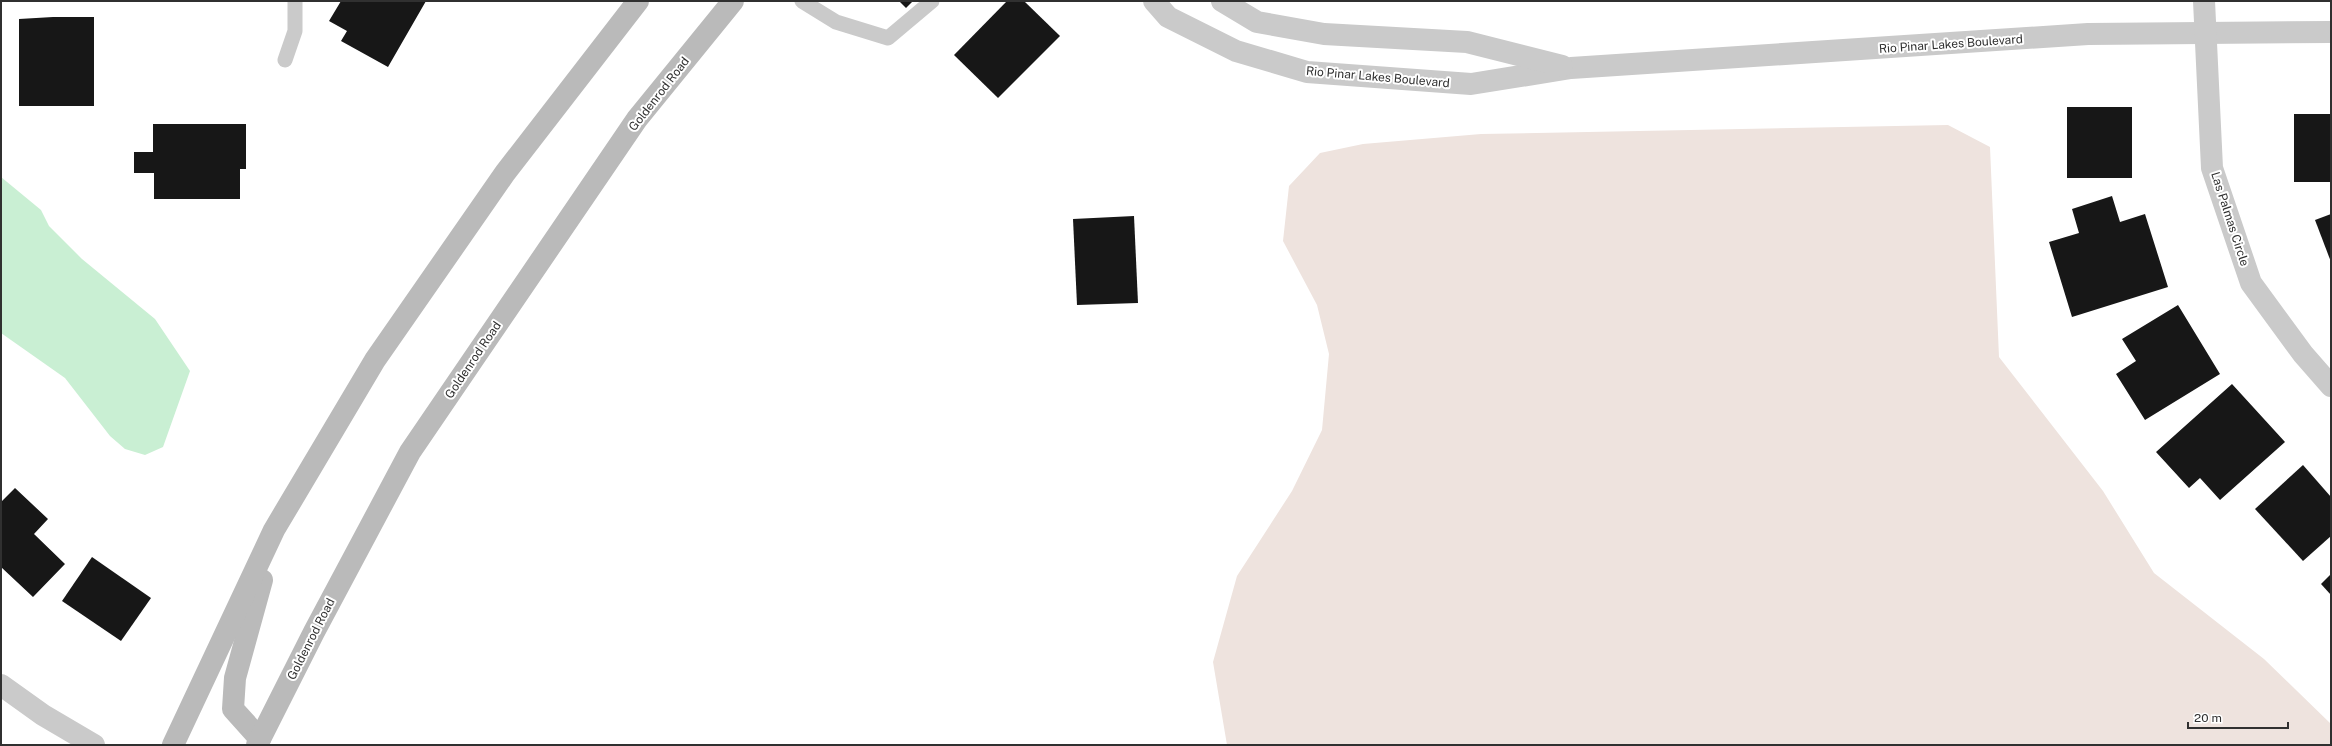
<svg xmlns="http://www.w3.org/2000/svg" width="2332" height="746" font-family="'Public Sans',sans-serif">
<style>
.green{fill:#eee3de}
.water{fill:#c9efd3}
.building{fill:#171717}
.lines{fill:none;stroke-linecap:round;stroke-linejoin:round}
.service{stroke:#cacaca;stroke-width:15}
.minor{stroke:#cacaca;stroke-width:22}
.secondary{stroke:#bababa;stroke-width:22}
.labels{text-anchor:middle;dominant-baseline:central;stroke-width:4;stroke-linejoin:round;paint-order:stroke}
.street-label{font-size:12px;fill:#303030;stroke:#fff}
</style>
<rect width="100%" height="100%" fill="#fff"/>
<!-- green -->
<path class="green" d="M 1948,125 L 1990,147 L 1999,357 L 2103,491 L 2154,573 L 2264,659 L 2331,724 L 2331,745 L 1227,745 L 1213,662 L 1237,576 L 1292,491 L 1322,430 L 1329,354 L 1317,305 L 1283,241 L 1289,186 L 1320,153 L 1363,144 L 1481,134 Z"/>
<!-- water -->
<path class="water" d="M 1,177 L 41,210 L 49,226 L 82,259 L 155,319 L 190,371 L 163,447 L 145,455 L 125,449 L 110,436 L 65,378 L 1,333 Z"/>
<!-- building -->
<g class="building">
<path d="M 341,1 L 426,1 L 388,67 L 341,41 L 347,31 L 329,21 Z"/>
<path d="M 899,1 L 913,1 L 906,8 Z"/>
<path d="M 1007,1 L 1024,1 L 1060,36 L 998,98 L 954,55 Z"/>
<path d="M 53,17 L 94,17 L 94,106 L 19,106 L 19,19 Z"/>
<rect x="2067" y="107" width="65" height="71"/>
<rect x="2294" y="114" width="37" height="68"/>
<path d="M 153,124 L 246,124 L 246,169 L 240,169 L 240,199 L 154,199 L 154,173 L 134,173 L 134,152 L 153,152 Z"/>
<path d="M 2112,196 L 2120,222 L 2145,214 L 2168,287 L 2072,317 L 2049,242 L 2079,233 L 2072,209 Z"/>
<path d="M 2331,214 L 2331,262 L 2315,220 Z"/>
<path d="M 1134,216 L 1138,303 L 1077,305 L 1073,219 Z"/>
<path d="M 2178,305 L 2220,374 L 2145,420 L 2116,374 L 2136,361 L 2122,339 Z"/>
<path d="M 2232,384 L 2285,442 L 2220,500 L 2200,478 L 2189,488 L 2156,452 Z"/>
<path d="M 2303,465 L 2331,497 L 2331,536 L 2303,561 L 2255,509 Z"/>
<path d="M 15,488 L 48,519 L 34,534 L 65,564 L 33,597 L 1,567 L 1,502 Z"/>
<path d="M 92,557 L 151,598 L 121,641 L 62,601 Z"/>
<path d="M 2331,574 L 2331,595 L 2321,584 Z"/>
</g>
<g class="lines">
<!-- service -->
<g class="service">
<path d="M 802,1 L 836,22 L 888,38 L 932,1"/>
<path d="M 285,60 L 295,31 L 295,1"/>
</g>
<!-- minor -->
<g class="minor">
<path d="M 1154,1 L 1168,17 L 1236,51 L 1307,72 L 1471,84 L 1571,68 L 2088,34 L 2331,32"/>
<path d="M 1222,1 L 1257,22 L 1324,34 L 1467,42 L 1562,66"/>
<path d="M 2204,1 L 2212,168 L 2251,283 L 2303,354 L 2331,386"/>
<path d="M 1,685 L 43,715 L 94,745"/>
</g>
<!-- secondary -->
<g class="secondary">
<path d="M 260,739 L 233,709 L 235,678 L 262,580"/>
<path d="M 173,745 L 274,530 L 375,360 L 505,173 L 638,1"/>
<path d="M 257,745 L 314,632 L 410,452 L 637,119 L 733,1"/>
</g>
</g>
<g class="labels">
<!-- street labels -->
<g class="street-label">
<text transform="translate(1951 44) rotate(-4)">Rio Pinar Lakes Boulevard</text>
<text transform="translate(1378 77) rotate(5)">Rio Pinar Lakes Boulevard</text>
<text transform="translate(659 94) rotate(-52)">Goldenrod Road</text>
<text transform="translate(2230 219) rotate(72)">Las Palmas Circle</text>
<text transform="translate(473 360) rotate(-56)">Goldenrod Road</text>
<text transform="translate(311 639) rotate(-63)">Goldenrod Road</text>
</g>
</g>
<!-- border -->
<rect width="2332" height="746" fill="none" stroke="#303030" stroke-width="4"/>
<!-- scale -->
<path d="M2188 722v6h100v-6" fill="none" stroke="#303030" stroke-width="2"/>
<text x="2194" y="722" font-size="12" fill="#303030" stroke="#ffffff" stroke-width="3" paint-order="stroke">20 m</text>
</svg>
